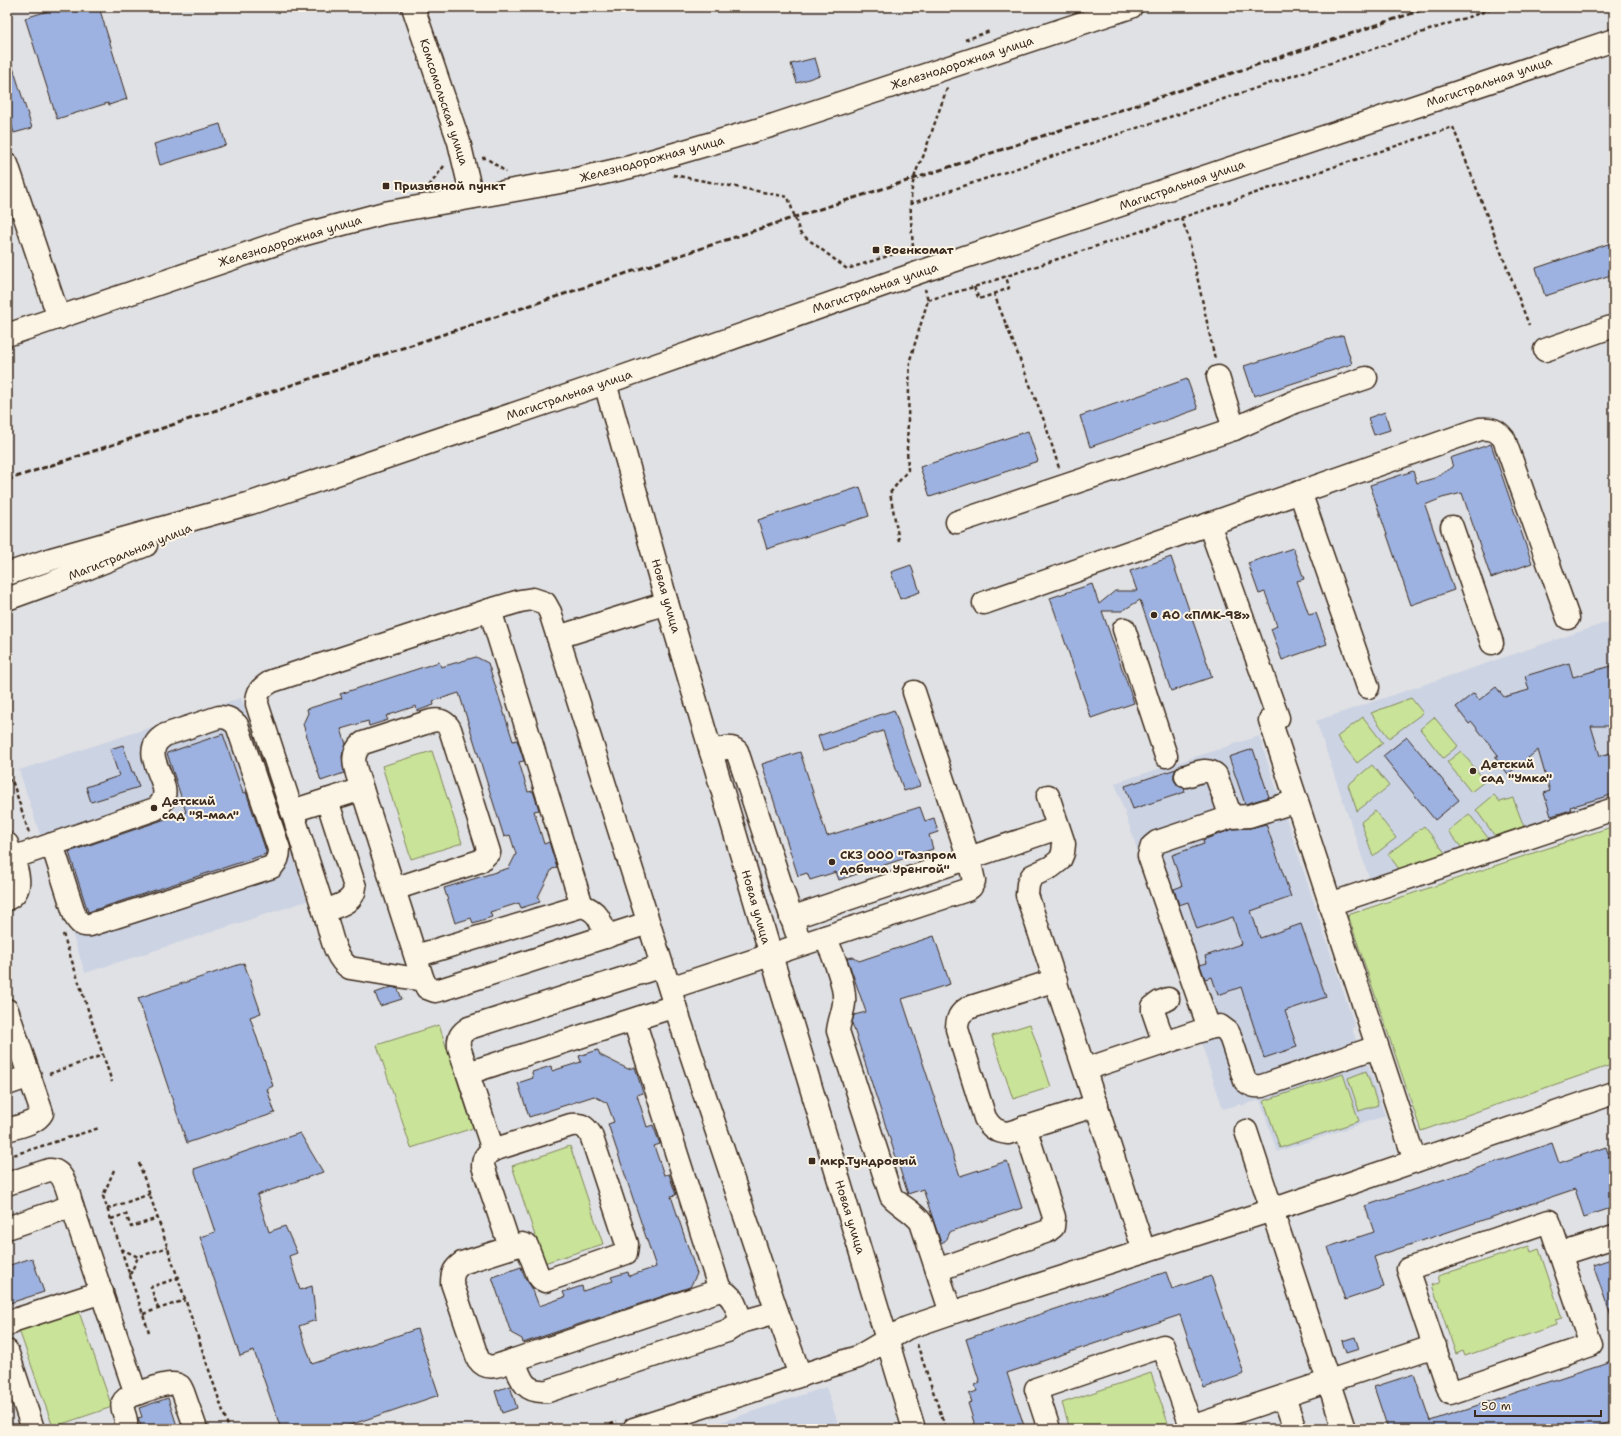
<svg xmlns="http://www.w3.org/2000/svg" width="1621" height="1436" font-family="'Shantell Sans',sans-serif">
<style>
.built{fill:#ccd3e3}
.green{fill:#c9e399;stroke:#82865c}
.building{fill:#9db2e0;stroke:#3b2a1e}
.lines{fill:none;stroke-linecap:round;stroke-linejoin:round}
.minor-casing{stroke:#3b2a1e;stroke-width:25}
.major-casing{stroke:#3b2a1e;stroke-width:25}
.path{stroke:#3b2a1e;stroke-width:2.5;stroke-dasharray:4 3;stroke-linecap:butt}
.minor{stroke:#fcf5e5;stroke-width:22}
.major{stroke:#fcf5e5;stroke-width:22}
.rail{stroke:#3b2a1e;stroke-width:3;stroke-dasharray:6 3;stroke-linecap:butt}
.poi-dot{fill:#3b2a1e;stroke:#fcf5e5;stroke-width:1.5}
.labels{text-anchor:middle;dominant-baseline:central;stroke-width:4;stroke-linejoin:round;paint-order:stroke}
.street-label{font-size:12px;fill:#3b2a1e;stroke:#fcf5e5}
.poi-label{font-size:12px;font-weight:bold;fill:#3b2a1e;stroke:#fcf5e5;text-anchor:start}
</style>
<rect width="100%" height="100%" fill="#e0e1e4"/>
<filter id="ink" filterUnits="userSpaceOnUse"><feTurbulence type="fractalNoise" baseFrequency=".025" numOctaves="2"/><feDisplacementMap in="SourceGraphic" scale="8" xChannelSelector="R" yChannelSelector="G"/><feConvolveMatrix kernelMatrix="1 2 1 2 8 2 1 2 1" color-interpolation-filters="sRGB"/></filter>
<g filter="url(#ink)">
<!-- built -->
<g class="built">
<path d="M 1614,620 L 1614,821 L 1377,901 L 1316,721 Z"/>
<path d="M 241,698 L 307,901 L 85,973 L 19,770 Z"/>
<path d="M 1259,736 L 1355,1027 L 1352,1028 L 1364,1065 L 1368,1064 L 1385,1116 L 1277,1152 L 1260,1100 L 1241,1106 L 1240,1104 L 1223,1109 L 1115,783 Z"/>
<path d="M 826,1387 L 840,1429 L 700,1429 Z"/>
</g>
<!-- green -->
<g class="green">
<path d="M 1411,698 L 1423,713 L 1389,738 L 1371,713 Z"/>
<path d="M 1363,717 L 1383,743 L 1357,763 L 1337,737 Z"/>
<path d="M 1434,717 L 1458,746 L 1443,758 L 1420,729 Z"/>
<path d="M 432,751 L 462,843 L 411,859 L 382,766 Z"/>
<path d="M 1461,751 L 1485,781 L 1471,792 L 1447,762 Z"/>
<path d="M 1372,765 L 1389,786 L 1357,811 L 1348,785 Z"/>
<path d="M 1494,795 L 1500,802 L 1513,798 L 1524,827 L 1495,836 L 1476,810 Z"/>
<path d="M 1375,811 L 1396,838 L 1373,856 L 1361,822 Z"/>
<path d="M 1469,814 L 1489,839 L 1462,848 L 1448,831 Z"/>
<path d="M 1424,826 L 1446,854 L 1399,869 L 1388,854 Z"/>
<path d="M 1614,826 L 1614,1064 L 1421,1131 L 1348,915 Z"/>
<path d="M 1030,1024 L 1051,1087 L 1013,1099 L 992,1036 Z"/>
<path d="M 439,1025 L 473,1128 L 411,1148 L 377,1045 Z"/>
<path d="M 1366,1071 L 1378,1105 L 1359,1111 L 1348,1078 Z"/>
<path d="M 1343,1074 L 1359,1121 L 1280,1148 L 1264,1101 Z"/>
<path d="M 570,1146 L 603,1244 L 544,1263 L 512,1166 Z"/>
<path d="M 1529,1246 L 1531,1252 L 1539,1249 L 1562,1318 L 1555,1320 L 1556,1325 L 1465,1356 L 1463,1351 L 1456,1354 L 1432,1285 L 1440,1283 L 1438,1276 Z"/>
<path d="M 78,1309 L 112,1407 L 53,1427 L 19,1330 Z"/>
<path d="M 1151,1373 L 1170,1429 L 1070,1429 L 1062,1403 Z"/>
</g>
<!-- building -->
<g class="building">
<path d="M 61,7 L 99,7 L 127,99 L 109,105 L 108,103 L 57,119 L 25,18 Z"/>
<path d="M 10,58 L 32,128 L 14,133 L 7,110 L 7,59 Z"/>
<path d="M 815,58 L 820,75 L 797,83 L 791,64 Z"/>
<path d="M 220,124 L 226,145 L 160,165 L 154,144 Z"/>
<path d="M 1614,242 L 1614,274 L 1545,296 L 1536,268 Z"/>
<path d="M 1343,335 L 1352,364 L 1254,396 L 1244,366 Z"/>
<path d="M 1187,379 L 1198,409 L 1090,447 L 1080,416 Z"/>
<path d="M 1385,412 L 1390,430 L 1374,435 L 1368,418 Z"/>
<path d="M 1028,431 L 1038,461 L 930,497 L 920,467 Z"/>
<path d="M 1491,444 L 1532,563 L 1491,578 L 1462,493 L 1442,498 L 1425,505 L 1454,590 L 1411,605 L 1370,485 L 1413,471 L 1417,483 L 1435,478 L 1453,467 L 1450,458 Z"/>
<path d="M 860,487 L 869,516 L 767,549 L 758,520 Z"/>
<path d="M 1293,548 L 1304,579 L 1297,581 L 1309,615 L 1316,613 L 1327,644 L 1282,660 L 1271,629 L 1277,626 L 1265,592 L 1259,594 L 1248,563 Z"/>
<path d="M 1171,557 L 1212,677 L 1171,691 L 1140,600 L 1122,611 L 1102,611 L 1134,703 L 1091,718 L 1050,598 L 1092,584 L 1099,604 L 1115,591 L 1137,591 L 1130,571 Z"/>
<path d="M 911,565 L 920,592 L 900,599 L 891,572 Z"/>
<path d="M 476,657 L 488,663 L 513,741 L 517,740 L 524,761 L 519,762 L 528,792 L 533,791 L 539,810 L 534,811 L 544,844 L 549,842 L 557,868 L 552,869 L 538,897 L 540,902 L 521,908 L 519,903 L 490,912 L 492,917 L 473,923 L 471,918 L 455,923 L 444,888 L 509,868 L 516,854 L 510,835 L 504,837 L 459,693 L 433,701 L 434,705 L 417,711 L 416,706 L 386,716 L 388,720 L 369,726 L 368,721 L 341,729 L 346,744 L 342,756 L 344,773 L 321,781 L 303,724 L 308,713 L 307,709 L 342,698 L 340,694 L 439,662 L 441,667 Z"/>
<path d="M 1569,663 L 1573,677 L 1614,665 L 1614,726 L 1591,726 L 1600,756 L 1614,752 L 1614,794 L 1570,807 L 1571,810 L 1551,816 L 1544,793 L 1550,791 L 1538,750 L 1508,774 L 1495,757 L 1498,755 L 1472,722 L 1469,724 L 1456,707 L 1474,693 L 1479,700 L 1496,687 L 1504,697 L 1529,690 L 1525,676 Z"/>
<path d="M 894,710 L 920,786 L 904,791 L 883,731 L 823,751 L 818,736 Z"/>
<path d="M 223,734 L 243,793 L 246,792 L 266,851 L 266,854 L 88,912 L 69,852 L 186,812 L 167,753 Z"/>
<path d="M 1407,737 L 1459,800 L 1435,820 L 1383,756 Z"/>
<path d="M 123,745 L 132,772 L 134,772 L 139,787 L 91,802 L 86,787 L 119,776 L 110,749 Z"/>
<path d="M 1253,749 L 1269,797 L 1245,804 L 1229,757 Z"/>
<path d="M 800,752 L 827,836 L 920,807 L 925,821 L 934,818 L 938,832 L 929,835 L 933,849 L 839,880 L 836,872 L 810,880 L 807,873 L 798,876 L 762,764 Z"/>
<path d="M 1176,769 L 1174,774 L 1174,780 L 1178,786 L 1184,788 L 1185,792 L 1133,809 L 1125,786 Z"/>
<path d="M 1266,824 L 1291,897 L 1251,911 L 1260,938 L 1301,924 L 1326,997 L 1285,1011 L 1297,1047 L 1264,1058 L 1241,987 L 1218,995 L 1212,977 L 1205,979 L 1200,965 L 1207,963 L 1205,956 L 1241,944 L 1233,917 L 1197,929 L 1188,902 L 1179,905 L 1174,889 L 1182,886 L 1172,855 L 1204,844 L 1203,840 L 1233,829 L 1250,828 Z"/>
<path d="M 934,936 L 950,984 L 902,999 L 960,1176 L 1007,1161 L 1022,1208 L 949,1232 L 945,1241 L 941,1243 L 923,1189 L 908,1194 L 852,1023 L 854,1015 L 866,1012 L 847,958 L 853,957 L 859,961 Z"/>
<path d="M 244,963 L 261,1013 L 250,1017 L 273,1086 L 267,1089 L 275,1113 L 187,1143 L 138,998 Z"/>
<path d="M 392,987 L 398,989 L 402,999 L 380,1006 L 375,993 Z"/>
<path d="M 598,1050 L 600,1055 L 628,1069 L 635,1067 L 643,1093 L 637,1095 L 647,1127 L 653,1125 L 660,1144 L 654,1146 L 664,1175 L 669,1174 L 676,1195 L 671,1196 L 697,1274 L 690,1287 L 523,1343 L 522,1339 L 511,1333 L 492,1277 L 521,1267 L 524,1276 L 532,1288 L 539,1306 L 565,1297 L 563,1292 L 582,1286 L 583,1291 L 613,1281 L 611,1277 L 628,1272 L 629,1276 L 656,1267 L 608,1124 L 614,1122 L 607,1103 L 594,1096 L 529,1117 L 518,1083 L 533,1078 L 532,1072 L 551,1066 L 552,1071 L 581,1062 L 579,1056 Z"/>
<path d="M 300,1133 L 323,1172 L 257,1195 L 269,1232 L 285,1226 L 297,1253 L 289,1256 L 300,1290 L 312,1286 L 316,1320 L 299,1326 L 312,1364 L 417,1329 L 439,1395 L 338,1429 L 281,1429 L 254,1351 L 240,1356 L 200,1237 L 215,1232 L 194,1169 Z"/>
<path d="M 1552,1143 L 1559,1163 L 1606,1147 L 1614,1171 L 1614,1207 L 1584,1217 L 1575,1189 L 1374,1257 L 1384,1287 L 1345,1300 L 1328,1247 L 1374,1232 L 1365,1206 Z"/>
<path d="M 32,1258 L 44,1292 L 7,1304 L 7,1266 Z"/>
<path d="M 1614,1258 L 1614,1319 L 1612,1319 L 1593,1265 Z"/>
<path d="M 1166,1272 L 1172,1289 L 1211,1276 L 1244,1374 L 1204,1388 L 1180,1315 L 1007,1373 L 1025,1429 L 976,1429 L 968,1403 L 972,1402 L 969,1394 L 977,1391 L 975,1385 L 980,1383 L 966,1339 Z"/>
<path d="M 1355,1337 L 1359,1349 L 1346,1353 L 1342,1341 Z"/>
<path d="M 1614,1360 L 1614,1421 L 1591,1429 L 1388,1429 L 1374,1387 L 1414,1374 L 1430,1421 Z"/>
<path d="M 510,1386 L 517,1408 L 502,1413 L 495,1391 Z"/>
<path d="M 168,1398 L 178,1429 L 142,1429 L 138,1418 L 142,1417 L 139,1408 Z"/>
</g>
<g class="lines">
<!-- minor casing -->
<g class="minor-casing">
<g id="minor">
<path d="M 413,7 L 459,142 L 472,197"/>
<path d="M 7,164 L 59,318"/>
<path d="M 7,335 L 302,235 L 384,213 L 577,179 L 630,167 L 774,125 L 1131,7"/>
<path d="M 1545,350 L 1614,326"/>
<path d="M 1218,377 L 1234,429"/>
<path d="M 1300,492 L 1368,687"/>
<path d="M 957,522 L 1234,429 L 1294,402 L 1366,378"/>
<path d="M 1209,524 L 1278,718"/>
<path d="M 1452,527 L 1492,643"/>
<path d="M 984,603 L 1480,429 C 1492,428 1497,430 1504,439 L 1568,618"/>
<path d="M 490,610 L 582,906"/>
<path d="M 1124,629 L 1166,756"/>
<path d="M 558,637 L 667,603"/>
<path d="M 1270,720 L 1415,1161"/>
<path d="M 711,752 C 720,750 730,744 737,751 L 796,931"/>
<path d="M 1186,776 C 1196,773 1207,767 1216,775 L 1231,817"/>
<path d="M 362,789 C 357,773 347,755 363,743 L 431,721 C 440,719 445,721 450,729 L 489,852 L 480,861 L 394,889"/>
<path d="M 1048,796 L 1064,844 L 1063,853 L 1060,860 L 1051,867 L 1032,876 L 1028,884 L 1027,895 L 1144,1251"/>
<path d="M 327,800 L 355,887 C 354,903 337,906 324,911 C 330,928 333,958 350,968 L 423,980"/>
<path d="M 292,811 L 324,911"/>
<path d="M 7,844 C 13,861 29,889 7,899"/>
<path d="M 12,858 L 155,809 C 185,788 131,755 165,735 L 219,717 C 227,717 231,719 237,725 L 279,849 C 279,857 277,861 272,867 L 90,925 C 82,926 79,923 75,916 L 52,844"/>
<path d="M 1330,904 L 1614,809"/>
<path d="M 791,918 L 1058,828"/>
<path d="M 648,923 L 443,989 L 435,991 L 427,988 L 423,980 L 362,789 L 292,811 L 257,704 C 257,691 261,688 272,681 L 490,610 L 520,601 L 533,599 L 545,603 L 550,612 L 675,1006 L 777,1312 L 800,1375"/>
<path d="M 825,937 C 833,954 846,986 844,1003 C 843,1013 839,1021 838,1031 L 891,1196 C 900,1206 913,1211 921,1222 L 951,1313"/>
<path d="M 416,956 L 582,906 C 599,911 601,922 606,937"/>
<path d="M 1056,980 L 968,1008 C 959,1014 957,1019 957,1029 L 985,1118 C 991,1128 997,1132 1008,1133 L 1097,1105"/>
<path d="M 670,988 L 967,890 L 971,887 L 974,881 L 969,859 L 914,692"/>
<path d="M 7,1010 L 42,1113 C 36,1124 18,1126 7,1130"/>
<path d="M 1209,1028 L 1220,1026 L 1228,1032 L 1230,1036 L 1245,1081 C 1251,1086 1255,1087 1262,1086 L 1377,1047"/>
<path d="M 1164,1043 L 1153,1011 L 1153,1007 L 1160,1002 L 1168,999"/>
<path d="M 1086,1069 L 1209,1028 L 1149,856 L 1152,846 L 1157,842 L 1231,817 L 1249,816 L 1297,801"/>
<path d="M 468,1073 L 675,1006"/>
<path d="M 7,1084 L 30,1076"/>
<path d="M 1246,1131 L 1344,1429"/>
<path d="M 493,1150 L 459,1047 C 458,1037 461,1033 469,1028 L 662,966"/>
<path d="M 7,1184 L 49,1170 C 65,1169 68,1194 72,1206"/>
<path d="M 1549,1221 L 1591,1345 L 1450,1393 L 1408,1269 Z"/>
<path d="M 7,1228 L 72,1206 L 136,1394 C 109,1403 131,1413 125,1429"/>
<path d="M 510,1247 L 483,1166 C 483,1158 486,1154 493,1150 L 571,1125 C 582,1124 585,1126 591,1135 L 627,1244 L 626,1253 L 545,1281 L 541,1279 L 538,1275 L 527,1246 L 522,1244 L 462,1263 C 454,1269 452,1273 452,1283 L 478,1359 C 488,1373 500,1364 514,1360 L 720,1290 L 634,1020"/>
<path d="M 1561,1254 L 1614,1237"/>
<path d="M 937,1270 L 1048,1231 L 1053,1227 L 1054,1217 L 1025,1127"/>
<path d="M 720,1290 C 734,1294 737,1310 741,1322"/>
<path d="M 7,1325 L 15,1320 L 102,1292"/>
<path d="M 7,1351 L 33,1429"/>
<path d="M 514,1360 C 521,1380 524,1393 548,1391 L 727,1331 L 741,1322 L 777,1312"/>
<path d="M 136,1394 C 146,1391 171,1379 180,1386 C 181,1387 182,1390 183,1392 L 196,1429"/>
<path d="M 1284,1397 L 1295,1429"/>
<path d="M 1191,1427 L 1435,1346"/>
<path d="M 634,1429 L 858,1357 L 907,1328 L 951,1313 L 1272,1210 L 1614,1093"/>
<path d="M 1049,1429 L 1036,1389 L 1163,1346 L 1192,1429"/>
</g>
</g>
<!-- major casing -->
<g class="major-casing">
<g id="major">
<path d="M 605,383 L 667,603 L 771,955 L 914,1429"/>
<path d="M 7,574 L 51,559 L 251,503 L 605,383 L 920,272 L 1614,40"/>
<path d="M 7,599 L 51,583 L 146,545"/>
</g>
</g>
<!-- path -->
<g class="path">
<path d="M 965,40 L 990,31"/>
<path d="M 482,158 L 486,158 L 506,172"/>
<path d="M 673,175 L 788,197 L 800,233 L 847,269 L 913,248"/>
<path d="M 429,186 L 444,166"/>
<path d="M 910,204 L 1498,7"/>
<path d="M 1181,218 L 1188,235 L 1215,359"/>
<path d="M 914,254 L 913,248 C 911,217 906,185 923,157 L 946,91 L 948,88"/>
<path d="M 974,287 L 979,299 L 994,294 L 1045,423 L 1059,468"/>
<path d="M 994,294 L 1009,288 L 1006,276"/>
<path d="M 928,300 L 974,287 L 1453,127 L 1529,325"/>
<path d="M 899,541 L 890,493 L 908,470 L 907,449 L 910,360 L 928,300 L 925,289"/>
<path d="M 7,781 L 12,780 L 29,833"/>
<path d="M 63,934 L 103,1055"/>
<path d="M 49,1074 L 103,1055 L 112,1082"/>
<path d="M 7,1157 L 99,1128"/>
<path d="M 139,1163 L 229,1429"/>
<path d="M 114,1170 L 103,1196 L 149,1332"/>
<path d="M 107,1209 L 150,1194"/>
<path d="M 111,1219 L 126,1214 L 131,1227 L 158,1218"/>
<path d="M 121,1249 L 138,1257 L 168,1247"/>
<path d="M 130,1275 L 138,1257"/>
<path d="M 158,1309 L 151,1287 L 178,1278"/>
<path d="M 143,1314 L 185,1300"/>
<path d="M 917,1344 L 946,1429"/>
<path d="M 597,1429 L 617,1422"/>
</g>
<!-- minor -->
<use href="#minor" class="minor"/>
<!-- major -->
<use href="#major" class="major"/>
<!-- rail -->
<path class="rail" d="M 7,480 L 795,217 L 913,179 L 1431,7"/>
</g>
</g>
<!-- markers -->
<g class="poi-dot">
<rect x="382" y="182" width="8" height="8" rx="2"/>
<rect x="872" y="246" width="8" height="8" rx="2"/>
<circle cx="1154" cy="615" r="4"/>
<circle cx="1473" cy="771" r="4"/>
<circle cx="154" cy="808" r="4"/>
<circle cx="832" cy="862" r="4"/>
<rect x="808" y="1157" width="8" height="8" rx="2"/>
</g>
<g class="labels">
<!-- street labels -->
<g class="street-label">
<text transform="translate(962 63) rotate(-18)">Железнодорожная улица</text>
<text transform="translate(1489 82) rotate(-19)">Магистральная улица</text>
<text transform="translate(444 102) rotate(72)">Комсомольская улица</text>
<text transform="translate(652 159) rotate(-15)">Железнодорожная улица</text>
<text transform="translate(1182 185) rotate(-19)">Магистральная улица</text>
<text transform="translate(290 241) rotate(-17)">Железнодорожная улица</text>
<text transform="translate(875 288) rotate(-19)">Магистральная улица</text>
<text transform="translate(569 395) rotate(-19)">Магистральная улица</text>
<text transform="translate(130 552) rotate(-22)">Магистральная улица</text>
<text transform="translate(666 596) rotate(74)">Новая улица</text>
<text transform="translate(756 907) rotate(74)">Новая улица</text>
<text transform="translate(850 1217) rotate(73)">Новая улица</text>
</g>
<!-- poi labels -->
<g class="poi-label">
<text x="394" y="186">Призывной пункт</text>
<text x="884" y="250">Военкомат</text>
<text x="1162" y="615">АО «ПМК-98»</text>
<text x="1481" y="764">Детский<tspan x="1481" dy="14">сад "Умка"</tspan></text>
<text x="162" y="801">Детский<tspan x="162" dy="14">сад "Я-мал"</tspan></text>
<text x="840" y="855">СКЗ ООО "Газпром<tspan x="840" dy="14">добыча Уренгой"</tspan></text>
<text x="820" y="1161">мкр.Тундровый</text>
</g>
</g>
<!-- margin -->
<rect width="1621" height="1436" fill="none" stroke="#fcf5e5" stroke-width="24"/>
<rect x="12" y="12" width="1597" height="1412" fill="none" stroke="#3b2a1e" stroke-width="1.5" filter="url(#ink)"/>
<!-- scale -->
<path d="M1475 1410v6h126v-6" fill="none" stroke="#3b2a1e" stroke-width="2"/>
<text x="1481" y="1410" font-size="12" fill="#3b2a1e" stroke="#fcf5e5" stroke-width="3" paint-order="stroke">50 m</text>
</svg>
